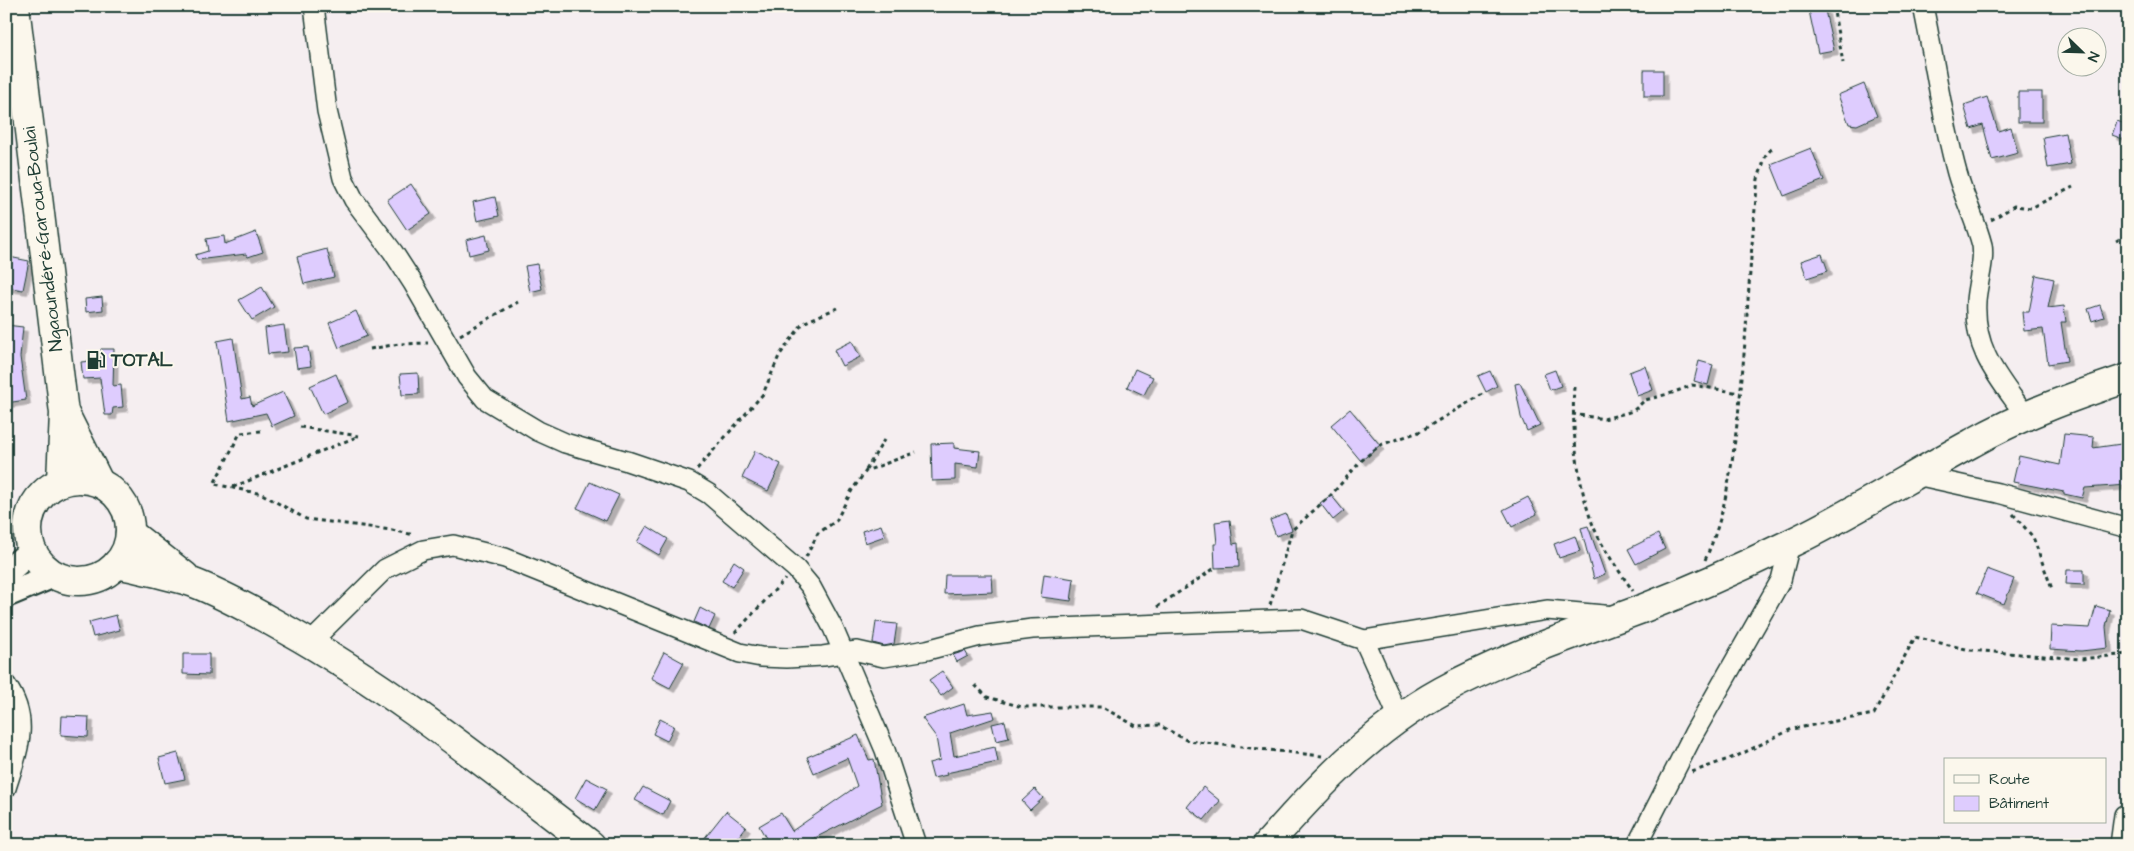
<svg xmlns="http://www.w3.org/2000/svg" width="2134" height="851" font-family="'Architects Daughter',sans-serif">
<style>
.building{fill:#deccfe;stroke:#1f3d34;filter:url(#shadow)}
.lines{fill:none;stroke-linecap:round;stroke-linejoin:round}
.minor-casing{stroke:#1f3d34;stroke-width:22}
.tertiary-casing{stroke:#1f3d34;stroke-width:28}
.trunk-casing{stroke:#1f3d34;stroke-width:31}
.path{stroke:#1f3d34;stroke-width:3;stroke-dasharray:4 4;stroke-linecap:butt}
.minor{stroke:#fbf7ec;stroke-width:19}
.tertiary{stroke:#fbf7ec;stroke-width:24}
.trunk{stroke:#fbf7ec;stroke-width:28}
.labels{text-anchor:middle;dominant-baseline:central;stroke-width:4;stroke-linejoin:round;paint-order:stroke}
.street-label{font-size:19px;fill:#1f3d34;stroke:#fbf7ec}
.poi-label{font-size:19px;font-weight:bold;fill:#1f3d34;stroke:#fbf7ec;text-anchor:start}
</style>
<defs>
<filter id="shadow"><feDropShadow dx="4.5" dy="4.5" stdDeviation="0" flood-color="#0004"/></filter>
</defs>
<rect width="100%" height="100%" fill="#f5eef0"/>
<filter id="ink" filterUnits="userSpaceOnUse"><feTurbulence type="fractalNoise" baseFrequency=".02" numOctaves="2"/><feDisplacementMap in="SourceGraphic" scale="10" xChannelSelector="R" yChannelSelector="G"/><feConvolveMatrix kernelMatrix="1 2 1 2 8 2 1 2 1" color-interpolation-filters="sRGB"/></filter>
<g filter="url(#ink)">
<!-- building -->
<g class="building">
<path d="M 1808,6 L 1824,6 L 1834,50 L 1818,53 Z"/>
<rect x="1644" y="70" width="19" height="26"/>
<path d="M 1864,84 L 1877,116 L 1857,125 L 1849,124 L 1838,95 Z"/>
<rect x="2018" y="92" width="24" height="30"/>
<path d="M 1987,97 L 1998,131 L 2011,127 L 2018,153 L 1992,160 L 1983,125 L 1971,129 L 1964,105 Z"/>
<path d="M 2117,121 L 2128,125 L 2128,141 L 2112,135 Z"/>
<path d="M 2065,133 L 2071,164 L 2048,168 L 2043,137 Z"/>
<path d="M 1811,148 L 1824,180 L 1784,196 L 1771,164 Z"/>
<path d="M 411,184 L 431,214 L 407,230 L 387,200 Z"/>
<path d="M 495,197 L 499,216 L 477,221 L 473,202 Z"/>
<path d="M 256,232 L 263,252 L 248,257 L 246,254 L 197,260 L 195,255 L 208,251 L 206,239 L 224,236 L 225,244 Z"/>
<path d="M 486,235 L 489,250 L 469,255 L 466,240 Z"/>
<path d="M 327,249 L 334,277 L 304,284 L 297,257 Z"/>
<path d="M 1822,254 L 1828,271 L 1807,278 L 1801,261 Z"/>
<path d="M 9,257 L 29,261 L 23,290 L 6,287 Z"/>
<path d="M 537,264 L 542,289 L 530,292 L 525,266 Z"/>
<path d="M 2036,275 L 2054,279 L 2048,308 L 2064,306 L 2066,322 L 2061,322 L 2067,361 L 2048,364 L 2043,329 L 2024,331 L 2022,312 L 2029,312 Z"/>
<path d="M 262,287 L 274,307 L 252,320 L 239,300 Z"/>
<path d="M 102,297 L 103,310 L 86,312 L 85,299 Z"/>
<path d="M 2100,305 L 2104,317 L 2092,321 L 2088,309 Z"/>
<path d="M 356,311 L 367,336 L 339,348 L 329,323 Z"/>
<path d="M 6,325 L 23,327 L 20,357 L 26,400 L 6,403 Z"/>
<path d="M 284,325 L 288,352 L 268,354 L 265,328 Z"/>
<path d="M 233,338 L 242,399 L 250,397 L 252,406 L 283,392 L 294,416 L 272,426 L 266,413 L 229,421 L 217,341 Z"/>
<path d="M 852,341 L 860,357 L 842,366 L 834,350 Z"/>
<path d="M 308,347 L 311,366 L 297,368 L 294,348 Z"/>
<path d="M 101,349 L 114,349 L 113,386 L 121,385 L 123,407 L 113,408 L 112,415 L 105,415 L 100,378 L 83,379 L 81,362 L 101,360 Z"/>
<path d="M 1699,361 L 1713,365 L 1708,385 L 1694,381 Z"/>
<path d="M 1645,366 L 1653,390 L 1637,396 L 1629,372 Z"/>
<path d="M 1135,369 L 1153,377 L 1144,395 L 1127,387 Z"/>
<path d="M 1555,370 L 1561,386 L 1550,390 L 1544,374 Z"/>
<path d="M 1490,371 L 1497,386 L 1486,392 L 1478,376 Z"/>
<path d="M 418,373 L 419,394 L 402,395 L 400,374 Z"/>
<path d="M 336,374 L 348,402 L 323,414 L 310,386 Z"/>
<path d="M 1520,383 L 1540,425 L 1527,431 L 1521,417 L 1515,384 Z"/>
<path d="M 1350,409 L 1380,445 L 1361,461 L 1331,425 Z"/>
<path d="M 2064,434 L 2094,437 L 2093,448 L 2128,443 L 2128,485 L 2085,488 L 2082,498 L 2064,494 L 2064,492 L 2013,482 L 2019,456 L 2060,465 Z"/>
<path d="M 954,443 L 954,448 L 980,451 L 978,467 L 955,464 L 955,480 L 932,481 L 931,444 Z"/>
<path d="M 755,451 L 781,464 L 768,491 L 742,478 Z"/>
<path d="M 590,482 L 619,495 L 606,521 L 577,508 Z"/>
<path d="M 1331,495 L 1344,511 L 1333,520 L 1320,503 Z"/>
<path d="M 1528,497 L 1537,514 L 1512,527 L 1503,510 Z"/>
<path d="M 1286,514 L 1292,530 L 1276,536 L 1270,520 Z"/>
<path d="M 1230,520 L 1233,544 L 1238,543 L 1239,567 L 1215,568 L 1214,544 L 1217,544 L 1215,522 Z"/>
<path d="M 881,525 L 885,536 L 865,543 L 862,531 Z"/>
<path d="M 647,526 L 668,539 L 659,555 L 637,542 Z"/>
<path d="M 1588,526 L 1605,574 L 1594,579 L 1581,528 Z"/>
<path d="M 1658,534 L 1665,549 L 1636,564 L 1628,549 Z"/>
<path d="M 1575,536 L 1580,551 L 1559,558 L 1554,544 Z"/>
<path d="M 734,561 L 744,568 L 732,587 L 722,581 Z"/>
<path d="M 1987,569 L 2014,579 L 2004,604 L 1977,593 Z"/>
<path d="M 2067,570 L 2084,570 L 2084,585 L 2066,584 Z"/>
<path d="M 1044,574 L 1074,579 L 1071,601 L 1041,597 Z"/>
<path d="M 945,575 L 992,575 L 993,592 L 944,594 Z"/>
<path d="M 2096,606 L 2110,610 L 2106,627 L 2108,648 L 2081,651 L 2050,649 L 2051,626 L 2090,628 Z"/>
<path d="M 700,608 L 715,616 L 709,629 L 694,622 Z"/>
<path d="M 116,615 L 120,630 L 93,637 L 89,622 Z"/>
<path d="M 876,622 L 897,624 L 894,644 L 884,646 L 873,643 Z"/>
<path d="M 965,651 L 968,656 L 957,662 L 953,655 Z"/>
<path d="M 664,652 L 684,663 L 670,688 L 651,678 Z"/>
<path d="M 183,654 L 209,654 L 209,675 L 183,674 Z"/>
<path d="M 942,671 L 953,687 L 941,696 L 929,680 Z"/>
<path d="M 964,704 L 967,715 L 993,711 L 995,718 L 950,733 L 954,756 L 995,747 L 998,762 L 946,773 L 947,775 L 933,778 L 929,763 L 940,760 L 936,737 L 922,718 Z"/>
<path d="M 62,716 L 89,717 L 88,737 L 61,735 Z"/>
<path d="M 660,719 L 674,726 L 667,741 L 653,734 Z"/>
<path d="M 1005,721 L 1009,738 L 996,741 L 992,724 Z"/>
<path d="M 858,735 L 869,760 L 874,759 L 882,804 L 801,845 L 770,845 L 759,826 L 781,813 L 792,831 L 857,786 L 847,758 L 814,773 L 807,757 Z"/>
<path d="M 178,753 L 185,779 L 165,783 L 159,758 Z"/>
<path d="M 586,778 L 607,789 L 595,810 L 575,798 Z"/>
<path d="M 643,787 L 670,801 L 663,815 L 635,800 Z"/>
<path d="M 1203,787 L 1220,801 L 1204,820 L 1187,807 Z"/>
<path d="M 1035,789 L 1043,798 L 1030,810 L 1022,801 Z"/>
<path d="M 726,811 L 746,827 L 732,845 L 699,845 Z"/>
</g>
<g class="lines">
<!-- minor casing -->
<g class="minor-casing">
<g id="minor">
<path d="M 314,6 L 327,111 L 343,178 L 354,200 L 393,252 L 413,283 L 467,377 L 485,399 L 538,431 L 565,443 L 627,461 L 689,482 L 709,494 L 796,569 L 811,587 L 833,628 L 885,750 L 916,845"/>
<path d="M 1923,6 C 1935,62 1942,119 1957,173 C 1964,198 1976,221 1982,245 C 1985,262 1977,284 1976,301 C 1973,351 1999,378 2026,416"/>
<path d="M 1916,475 L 1998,493 L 2128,528"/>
<path d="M 1364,640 L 1547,610 L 1615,616"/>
<path d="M 310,643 L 385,569 L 423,550 L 453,545 L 505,558 L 740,653 L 761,657 L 787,658 L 823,656 L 857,651 L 884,657 L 927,650 L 980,636 L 1032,629 L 1301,619 L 1364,640 L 1399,718"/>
<path d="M 6,685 C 31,720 18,750 6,788"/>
<path d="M 1637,845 L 1694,733 L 1781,580 L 1790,544"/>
<path d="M 2120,845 L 2124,815"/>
</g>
</g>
<!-- tertiary casing -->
<g class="tertiary-casing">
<g id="tertiary">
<path d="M 6,573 L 32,550"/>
<path d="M 6,595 L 54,575"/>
</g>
</g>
<!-- trunk casing -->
<g class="trunk-casing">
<g id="trunk">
<path d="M 15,6 L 64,413 L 61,481"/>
<path d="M 65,414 L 99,482"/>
<circle cx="79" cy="530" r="51"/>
<path d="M 130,533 L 185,576"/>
<path d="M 117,564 C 142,570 169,575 194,583 C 225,595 256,613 285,629 C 394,690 491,769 591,845"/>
<path d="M 1267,845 C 1318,786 1373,729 1442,691 C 1506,656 1576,634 1644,608 C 1693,589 1742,567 1789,544 C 1852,514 1911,476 1972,443 C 2021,415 2074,396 2128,378"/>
</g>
</g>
<!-- path -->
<g class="path">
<path d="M 1833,6 L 1843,63"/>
<path d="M 1991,220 L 2014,206 L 2031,208 L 2073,187"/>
<path d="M 2116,241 L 2128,235"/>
<path d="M 460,335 L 518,302"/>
<path d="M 370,349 L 399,344 L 428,343"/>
<path d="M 1574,387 C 1571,430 1579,504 1601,542 C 1610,559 1622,575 1633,591"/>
<path d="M 1572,414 L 1604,419 L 1633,411 L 1645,400 L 1672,393 L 1692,385 L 1740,393"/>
<path d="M 300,427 L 359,436"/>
<path d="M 261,431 L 240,433 L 214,484 L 262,494 L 306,519 L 392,530 L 414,535"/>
<path d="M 697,469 L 763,394 L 779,356 L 803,323 L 837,308"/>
<path d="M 866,470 L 884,440"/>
<path d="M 233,487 L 359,436"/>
<path d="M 2013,514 L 2033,537 L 2052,589"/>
<path d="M 806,557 L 818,533 L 836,521 L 852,490 L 866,471 L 916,452"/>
<path d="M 1705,560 C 1725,516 1731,472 1737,424 C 1747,343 1749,261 1758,179 L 1766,155 L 1774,146"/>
<path d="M 1270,605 L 1292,530 L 1331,495 L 1361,461 L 1380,445 L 1419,432 L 1486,392"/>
<path d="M 1157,607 L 1215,568"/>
<path d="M 735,633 L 785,579"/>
<path d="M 975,685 L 987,697 L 1022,707 L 1102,707 L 1136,726 L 1159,725 L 1188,741 L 1322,756"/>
<path d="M 1692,772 L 1737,756 L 1792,729 L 1874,714 L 1915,637 L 1970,650 L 2081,659 L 2128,654"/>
</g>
<!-- minor -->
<use href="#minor" class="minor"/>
<!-- tertiary -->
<use href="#tertiary" class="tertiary"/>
<!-- trunk -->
<use href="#trunk" class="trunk"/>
</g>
</g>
<!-- icons -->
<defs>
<g id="fuel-bare" transform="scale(1.5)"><path d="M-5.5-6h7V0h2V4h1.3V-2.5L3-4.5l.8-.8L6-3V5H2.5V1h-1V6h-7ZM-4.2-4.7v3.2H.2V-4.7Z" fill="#1f3d34" stroke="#fbf7ec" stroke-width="2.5" paint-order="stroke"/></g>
</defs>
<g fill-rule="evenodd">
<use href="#fuel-bare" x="96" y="360"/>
</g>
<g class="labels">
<!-- street labels -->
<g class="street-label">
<text transform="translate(43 239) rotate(-97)">Ngaoundéré-Garoua-Boulai</text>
</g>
<!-- poi labels -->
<g class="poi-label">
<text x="111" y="360">TOTAL</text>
</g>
</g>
<!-- margin -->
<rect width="2134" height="851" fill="none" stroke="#fbf7ec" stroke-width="25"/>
<rect x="12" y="12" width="2109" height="826" fill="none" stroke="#1f3d34" stroke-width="2" filter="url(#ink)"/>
<!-- legend -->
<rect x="1944" y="758" width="162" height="65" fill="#fbf7ec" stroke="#a3ada2"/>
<rect x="1954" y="775" width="25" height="8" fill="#fbf7ec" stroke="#a3ada2"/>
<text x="1989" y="784" font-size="15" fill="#1f3d34">Route</text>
<rect x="1954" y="796" width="25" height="15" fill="#deccfe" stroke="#a3ada2"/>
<text x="1989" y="808" font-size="15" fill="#1f3d34">Bâtiment</text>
<!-- north arrow -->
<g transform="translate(2082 52) rotate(113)"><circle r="24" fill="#fbf7ec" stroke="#a3ada2"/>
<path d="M0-4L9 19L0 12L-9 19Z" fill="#1f3d34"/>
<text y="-8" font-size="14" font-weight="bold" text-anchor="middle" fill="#1f3d34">N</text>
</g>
</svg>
